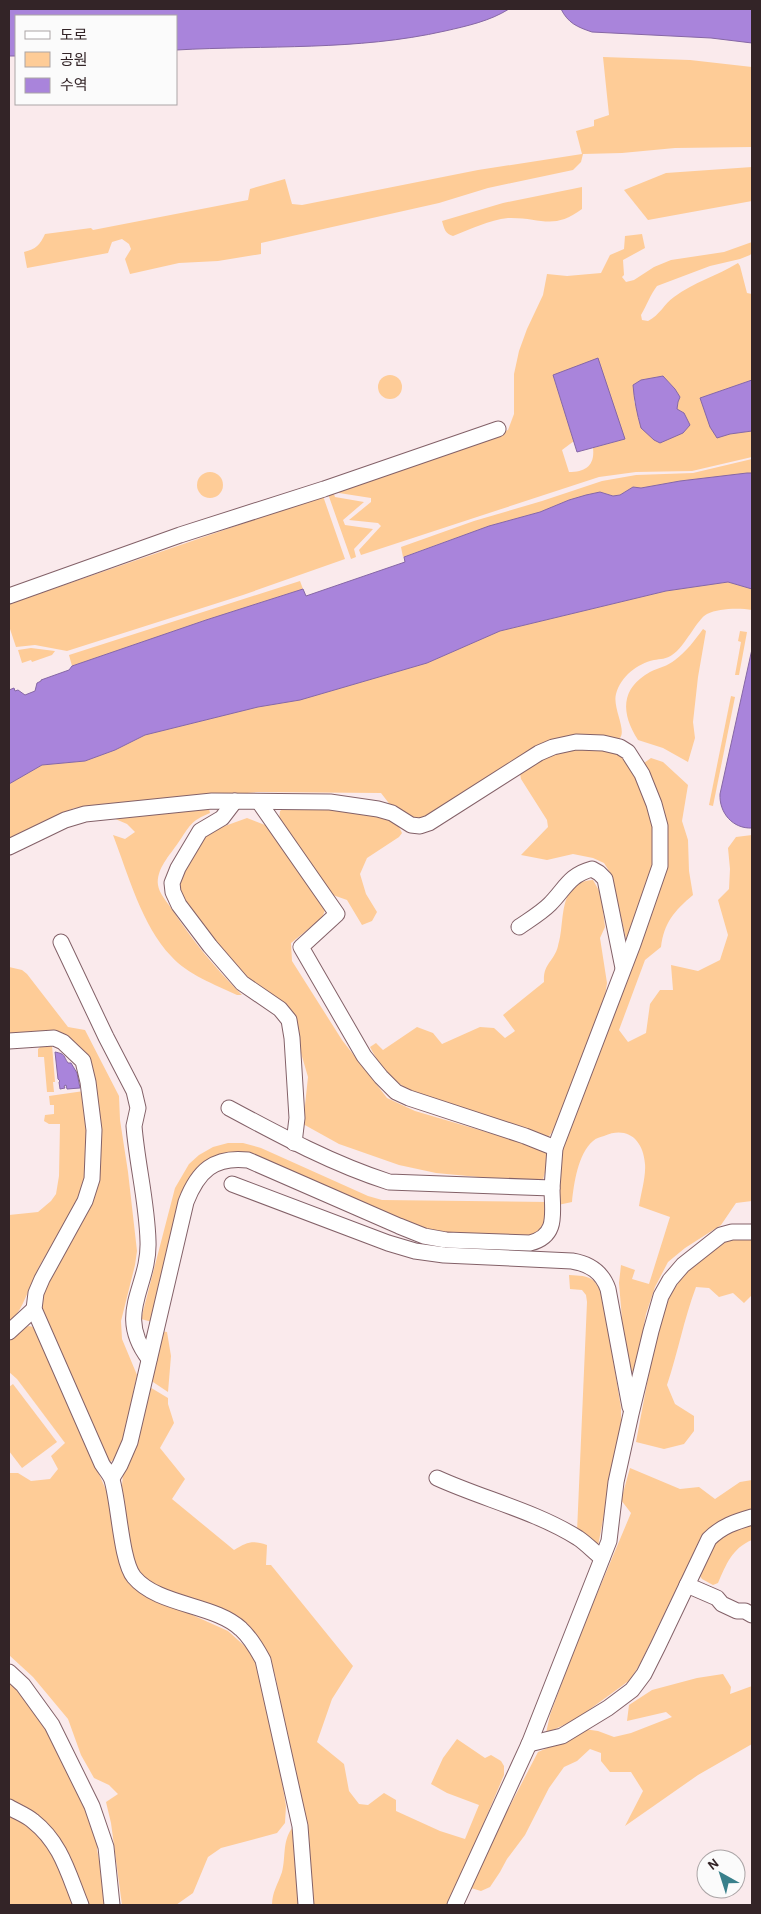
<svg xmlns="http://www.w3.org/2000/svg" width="761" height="1914" font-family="'Alegreya Sans','Noto Sans KR',sans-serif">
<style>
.green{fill:#fecc97;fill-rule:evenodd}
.water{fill:#a984db;stroke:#8667a5}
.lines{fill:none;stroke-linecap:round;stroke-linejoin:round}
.minor-casing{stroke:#836168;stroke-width:17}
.minor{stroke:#fff;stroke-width:15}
</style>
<rect width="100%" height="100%" fill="#faeaec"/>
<!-- green -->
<g class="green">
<path d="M 603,57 L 690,60 L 752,67 L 752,147 L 675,148 L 622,153 L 583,154 L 581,162 L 573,170 L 488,188 L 439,203 L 261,243 L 261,254 L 218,261 L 179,263 L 130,274 L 125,259 L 131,249 L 129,244 L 122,239 L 112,242 L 108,253 L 27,268 L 24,252 C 36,249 40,245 45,234 L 91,228 L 93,230 L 248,200 L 250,189 L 285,179 L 292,204 L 302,205 L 478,170 L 582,154 L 576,131 L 594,126 L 594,120 L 609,115 Z"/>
<path d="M 752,167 L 752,201 L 648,220 L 624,190 L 666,173 Z"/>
<path d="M 582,187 L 582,209 C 553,231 540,217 508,218 C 489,220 471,229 453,236 C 445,234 444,228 442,221 L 503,203 Z"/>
<path d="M 642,234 L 645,248 L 623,260 L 624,275 L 622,277 L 626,282 L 634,280 L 654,267 L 671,260 L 724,252 L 752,242 L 752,253 L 750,255 L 740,259 L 710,266 L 657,286 C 650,295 647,305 641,315 L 642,320 L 648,321 C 660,315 664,304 674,297 C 694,282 717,276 738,263 L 740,266 L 747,293 L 752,294 L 752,380 L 700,398 L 730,434 L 752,431 L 752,457 L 692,471 L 636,472 L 599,477 L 361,555 L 359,550 L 381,526 L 378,523 L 349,520 L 371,502 L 371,498 L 339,493 L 337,487 L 508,430 L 514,414 L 514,374 L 519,351 L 527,329 L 543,295 L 547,274 L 567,276 L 601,273 L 610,255 L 624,249 L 625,236 ZM 553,375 L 625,439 L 593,448 C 595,465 586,472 569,472 L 562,450 L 574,441 ZM 663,376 L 675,389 L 680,397 L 678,402 L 677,409 L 684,413 L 654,440 L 638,419 L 638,412 L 634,401 L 641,380 Z"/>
<circle cx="390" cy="387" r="12"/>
<path d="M 752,459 L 752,473 L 680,481 L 641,488 L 633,487 L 620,495 L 614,496 L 600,492 L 569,500 L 540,512 L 489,526 L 403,557 L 401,547 L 474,521 L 542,501 L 602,481 L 636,475 L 693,473 Z"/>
<circle cx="210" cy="485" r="13"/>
<path d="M 332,489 L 335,497 L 364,502 L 343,520 L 345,525 L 373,529 L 354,549 L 356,557 L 351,559 L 327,491 Z"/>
<path d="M 323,496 L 345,559 L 243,595 L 67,651 L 35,645 L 16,647 L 9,626 L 9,604 Z"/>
<path d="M 300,581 L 303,589 L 206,620 L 72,666 L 69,655 Z"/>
<path d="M 728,582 L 752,589 L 752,610 C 740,608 719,608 707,614 C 697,619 685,647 672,655 C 667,659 660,659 654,660 C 637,664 621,676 616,694 C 612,709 630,735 617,740 L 581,736 L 431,818 L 414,820 L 391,806 L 381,793 L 258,792 L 74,808 L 9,839 L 9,784 L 42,765 L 85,761 L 115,750 L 145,735 L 258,707 L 300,700 L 427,663 L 500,631 L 666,591 Z"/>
<path d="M 703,629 L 706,631 L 698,677 L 693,722 L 695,738 L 688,762 L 663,748 L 638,740 C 621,713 620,689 650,672 C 658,668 668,666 675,660 C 686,652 695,640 703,629 Z"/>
<path d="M 740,631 L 747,632 L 739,675 L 735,675 L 741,642 L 738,641 Z"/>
<path d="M 31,648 L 55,651 L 52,655 L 32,662 L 31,660 L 22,663 L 18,650 Z"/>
<path d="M 731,696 L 735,697 L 713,806 L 709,805 Z"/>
<path d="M 605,747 C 611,750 624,754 628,760 C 634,767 637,779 641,788 C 668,844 647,888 627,943 L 611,874 L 604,863 L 593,858 L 573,854 L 547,860 L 521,855 L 548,827 L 547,820 L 521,779 L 520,774 C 527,764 553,753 565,749 C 577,746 592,748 605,747 Z"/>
<path d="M 651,758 L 663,762 L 688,785 L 682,821 L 688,840 L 689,871 L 693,895 C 674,911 664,923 661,947 L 645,960 L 619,1030 L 628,1042 L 646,1033 L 650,1004 L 660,990 L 673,990 L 671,965 L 698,971 L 720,960 L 728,935 L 718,900 L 729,889 L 730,869 L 728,848 L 736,837 L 752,835 L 752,1201 L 736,1203 L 721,1225 L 685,1248 L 668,1262 L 655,1287 L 646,1314 L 637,1365 L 630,1375 L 625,1355 L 619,1283 L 621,1265 L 635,1270 L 632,1279 L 649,1284 L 670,1217 L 639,1206 C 641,1193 646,1177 645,1164 C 643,1139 627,1126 604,1136 C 601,1137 596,1138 593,1141 C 578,1154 574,1183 572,1202 L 558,1205 L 560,1154 L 665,859 L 645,769 L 644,763 Z"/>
<path d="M 297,805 L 384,814 L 398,825 L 402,833 L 399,837 L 367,858 L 360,874 L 366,894 L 377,912 L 372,921 L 362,925 L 347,900 L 330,894 L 279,820 L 280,811 L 284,808 Z"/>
<path d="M 205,808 L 209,809 L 210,813 C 190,821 190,826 178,843 C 170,855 156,869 158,885 C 159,893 167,902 171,908 C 192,940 215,968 242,995 L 237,995 C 214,984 188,975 171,956 C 142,926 128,874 113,835 L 125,839 L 135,832 L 127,824 L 113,818 Z"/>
<path d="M 247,818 L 265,825 L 322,902 L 325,910 L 322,918 L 291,943 L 292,961 L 342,1040 L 387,1098 L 415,1111 L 540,1148 L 547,1153 L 546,1169 L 542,1183 L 436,1173 L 399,1165 L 339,1144 L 303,1124 L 308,1077 L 301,1053 L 297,1025 L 244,976 L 185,903 L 178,889 L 183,869 L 200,841 L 211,831 Z"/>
<path d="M 593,880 L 601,894 L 605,927 L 600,938 L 607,983 L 605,996 L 558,1124 L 547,1139 L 415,1093 C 392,1081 382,1070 370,1047 L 376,1043 L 383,1050 L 417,1027 L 433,1033 L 442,1044 L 480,1027 L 494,1028 L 505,1038 L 515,1031 L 503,1015 L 544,982 C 543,963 554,962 558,946 C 566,923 556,882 593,880 Z"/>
<path d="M 9,967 L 22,970 L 27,974 L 68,1027 L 85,1030 L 119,1096 L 120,1120 L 128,1172 L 137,1251 L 135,1265 L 121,1321 L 122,1339 L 137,1375 L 121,1450 L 116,1458 L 109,1463 L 41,1312 L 41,1290 L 92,1202 L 98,1186 L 101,1145 L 97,1098 L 80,1048 L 68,1038 L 9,1038 Z"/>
<path d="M 52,1045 L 55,1082 L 53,1082 L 54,1092 L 47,1092 L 44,1057 L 38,1057 L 38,1049 L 41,1046 Z"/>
<path d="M 84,1091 C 86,1117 92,1146 87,1171 C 80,1206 56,1236 39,1267 C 28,1288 26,1305 9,1324 L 9,1215 L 38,1212 L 51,1201 L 56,1194 L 59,1176 L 60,1124 L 49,1124 L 44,1121 L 45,1115 L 54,1114 L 54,1105 L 50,1105 L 49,1096 Z"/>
<path d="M 228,1143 L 243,1143 L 261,1148 L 368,1196 L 382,1200 L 548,1202 C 547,1222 546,1225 530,1238 L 437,1234 L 261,1161 L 203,1166 L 152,1322 L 141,1319 L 175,1188 L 189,1164 L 199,1155 L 213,1147 Z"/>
<path d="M 735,1237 L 752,1238 L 752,1295 L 744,1303 L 733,1293 L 719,1297 L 709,1288 L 696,1287 C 684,1319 678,1352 667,1385 L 675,1404 L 694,1416 L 694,1431 L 684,1444 L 664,1449 L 636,1442 L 655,1341 L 670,1295 L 690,1266 L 712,1246 Z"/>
<path d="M 569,1275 C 591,1276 595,1277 603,1298 L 621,1408 L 621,1426 L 598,1546 L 577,1532 L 587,1302 L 586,1295 L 582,1290 L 570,1289 Z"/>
<path d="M 29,1326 L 33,1327 L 36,1331 L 110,1499 L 121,1563 L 168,1604 L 228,1631 L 249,1650 L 257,1667 L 274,1733 L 286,1806 L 285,1823 L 277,1833 L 221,1848 L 208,1857 L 193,1893 L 176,1905 L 122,1905 L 111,1823 L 106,1802 L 118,1794 L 109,1785 L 94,1778 L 81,1755 L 68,1719 L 33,1677 L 9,1655 L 9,1473 L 18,1473 L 31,1481 L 50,1479 L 58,1469 L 51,1456 L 65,1443 L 17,1379 L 9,1372 L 9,1341 L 21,1329 Z"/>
<path d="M 160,1331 L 167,1332 L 171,1356 L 168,1392 L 150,1380 Z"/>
<path d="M 13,1384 L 57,1442 L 22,1468 L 9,1451 L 9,1387 Z"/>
<path d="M 148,1386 L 168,1398 L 168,1404 L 174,1423 L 160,1448 L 185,1479 L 172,1499 L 234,1550 C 247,1542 253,1540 267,1545 L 266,1565 L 271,1565 L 353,1666 L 332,1699 L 317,1742 L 344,1764 L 349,1791 L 359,1804 L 368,1805 L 384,1793 L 396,1800 L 396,1811 L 440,1831 L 465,1839 L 479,1805 L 447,1793 L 431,1784 L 443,1758 L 457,1739 L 485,1758 L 491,1755 L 501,1761 L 504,1766 L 504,1775 L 449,1905 L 311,1905 L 306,1830 L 275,1675 L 260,1642 L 143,1579 L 132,1558 L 122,1486 L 123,1474 Z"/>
<path d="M 630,1468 L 680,1489 L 699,1487 L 715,1499 L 740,1482 L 752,1480 L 752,1509 L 734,1516 L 706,1533 L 681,1579 L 640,1664 L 630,1680 L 575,1720 L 546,1733 L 550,1715 L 587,1614 L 597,1594 L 631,1513 L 621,1500 Z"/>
<path d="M 752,1522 L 752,1540 C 732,1548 726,1565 718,1583 L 713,1585 L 702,1579 L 700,1576 L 713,1544 L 722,1534 Z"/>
<path d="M 723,1674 L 731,1687 L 730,1694 L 752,1686 L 752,1744 L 698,1775 L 625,1826 L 643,1791 L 631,1772 L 610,1772 L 601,1761 L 601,1753 L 590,1749 L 577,1761 L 564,1767 L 549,1788 L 525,1835 L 507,1859 L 500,1872 L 490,1887 L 481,1891 L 471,1888 L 489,1846 L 538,1752 L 559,1743 L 584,1729 L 598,1731 L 614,1737 L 631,1733 L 672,1717 L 666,1712 L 627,1721 L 629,1705 L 652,1690 L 697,1678 Z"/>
<path d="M 9,1683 C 16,1685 20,1692 24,1698 C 57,1740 81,1795 98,1845 L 97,1850 L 105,1886 L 106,1905 L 84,1905 L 63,1849 L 9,1803 Z"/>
<path d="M 9,1814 L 29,1824 L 54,1851 L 75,1905 L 9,1905 Z"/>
<path d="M 293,1827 L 302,1905 L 272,1905 C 272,1892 278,1884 282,1872 C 286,1857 282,1840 293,1827 Z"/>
</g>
<!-- water -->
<g class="water">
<path d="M 9,9 L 509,9 C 490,21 467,26 445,31 C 357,51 266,45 176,50 L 176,16 L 16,16 L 16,56 L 9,56 Z"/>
<path d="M 561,9 L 752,9 L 752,43 L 711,38 L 592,32 C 577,27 568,23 561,9 Z"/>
<path d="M 598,358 L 625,439 L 577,452 L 553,375 Z"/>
<path d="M 663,376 L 675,389 L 680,397 L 678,402 L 677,409 L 684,413 L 690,425 L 683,433 L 660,443 L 654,440 L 641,428 C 637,414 634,399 633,385 L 641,380 Z"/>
<path d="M 752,380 L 752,431 L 730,434 L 717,438 L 710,427 L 700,398 Z"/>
<path d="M 747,473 L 752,473 L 752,589 L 728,582 L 666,591 L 500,631 L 427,663 L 300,700 L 258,707 L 145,735 L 115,750 L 85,761 L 42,765 L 9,784 L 9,690 L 14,688 L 15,691 L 18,690 L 25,695 L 35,691 L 37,683 L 41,681 L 41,680 L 69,670 L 72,666 L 206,620 L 303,589 L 306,596 L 405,562 L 404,557 L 489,526 L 540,512 L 569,500 L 586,495 L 600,492 L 613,496 L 620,495 L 633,487 L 641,488 L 680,481 Z"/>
<path d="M 752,649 L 752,828 C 733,829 719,813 720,794 Z"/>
<path d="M 55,1052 C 66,1054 63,1056 68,1063 L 71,1063 L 77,1073 L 80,1088 L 67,1089 L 66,1085 L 64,1086 L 65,1088 L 60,1089 L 59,1082 L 60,1081 L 58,1079 Z"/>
</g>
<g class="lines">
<!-- minor casing -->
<g class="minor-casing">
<g id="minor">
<path d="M 9,596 L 180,535 L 324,489 L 498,429"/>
<path d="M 235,801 L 222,818 L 200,831 L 178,868 L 172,883 L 173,892 L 179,905 L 210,946 L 242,983 L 280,1009 L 289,1020 L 292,1038 L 297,1118 L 294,1143"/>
<path d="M 259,802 L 337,914 L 301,947 L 364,1056 L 381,1077 L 396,1092 L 409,1098 L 525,1136 L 555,1148"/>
<path d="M 9,847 L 65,820 L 85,814 L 212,801 L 330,802 L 378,809 L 392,813 L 411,825 L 420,826 L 429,823 L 539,753 L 553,747 L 576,742 L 603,743 L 620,747 L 628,752 L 642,774 L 654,804 L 660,826 L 660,866 L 633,944 L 555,1148 L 552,1188 L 389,1182 C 333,1164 281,1136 229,1108"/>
<path d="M 519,927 C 529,920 541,913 550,904 C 565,889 569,875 592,869 L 599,873 L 605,879 L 623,968"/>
<path d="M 61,942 L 106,1037 L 134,1091 L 138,1108 L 134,1126 C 137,1164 147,1202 148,1241 C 150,1287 114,1313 149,1359"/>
<path d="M 9,1041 L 54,1038 L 63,1042 L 83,1061 L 88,1082 L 94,1130 L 92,1179 L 85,1201 L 42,1279 L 36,1293 L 34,1309 L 102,1464 C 105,1469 110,1474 112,1480 C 119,1503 121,1561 134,1577 C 158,1606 215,1604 241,1629 C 250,1637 257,1649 263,1660 L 300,1826 L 306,1905"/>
<path d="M 232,1184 L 388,1243 L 415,1251 L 444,1255 L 572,1261 C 590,1264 602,1272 608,1289 L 630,1407"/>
<path d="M 9,1332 L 34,1309"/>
<path d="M 112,1478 L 120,1465 L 130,1442 L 186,1202 C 198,1171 214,1156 248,1160 L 399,1226 L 424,1236 L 446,1240 L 530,1243 C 559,1236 552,1212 552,1188"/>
<path d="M 437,1478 C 483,1499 535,1511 578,1538 C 587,1544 594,1552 602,1558"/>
<path d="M 687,1585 L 717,1598 L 722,1604 L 737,1611 L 745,1611 L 752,1615"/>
<path d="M 9,1672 L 23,1685 L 52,1725 L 92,1806 L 106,1847 L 112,1905"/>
<path d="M 529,1744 L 562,1736 L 608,1708 L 632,1690 L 644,1674 L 658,1646 L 709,1539 C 722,1526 735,1522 752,1517"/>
<path d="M 9,1807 C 17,1812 26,1815 33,1821 C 61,1843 68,1873 81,1905"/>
<path d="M 455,1905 L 529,1744 L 609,1541 L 616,1482 L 631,1414 L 651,1331 L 661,1296 L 670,1280 L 683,1265 L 721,1235 L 732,1232 L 752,1232"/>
</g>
</g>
<!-- minor -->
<use href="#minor" class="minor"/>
</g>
<!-- border -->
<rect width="761" height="1914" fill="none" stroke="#332427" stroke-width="20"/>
<!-- legend -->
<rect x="15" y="15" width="162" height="90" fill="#fbfbfb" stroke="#aba5a6"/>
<rect x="25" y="31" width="25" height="8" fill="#ffffff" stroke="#aba5a6"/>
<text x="60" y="40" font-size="15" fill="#332427">도로</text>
<rect x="25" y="52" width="25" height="15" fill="#fecc97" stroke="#aba5a6"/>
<text x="60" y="65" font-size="15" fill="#332427">공원</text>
<rect x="25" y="78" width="25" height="15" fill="#a984db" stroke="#aba5a6"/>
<text x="60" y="90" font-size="15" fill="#332427">수역</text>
<!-- north arrow -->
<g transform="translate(721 1874) rotate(321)"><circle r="24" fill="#fbfbfb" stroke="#aba5a6"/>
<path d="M0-4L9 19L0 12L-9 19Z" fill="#39808b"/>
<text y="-8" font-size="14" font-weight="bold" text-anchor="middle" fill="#332427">N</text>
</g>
</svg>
